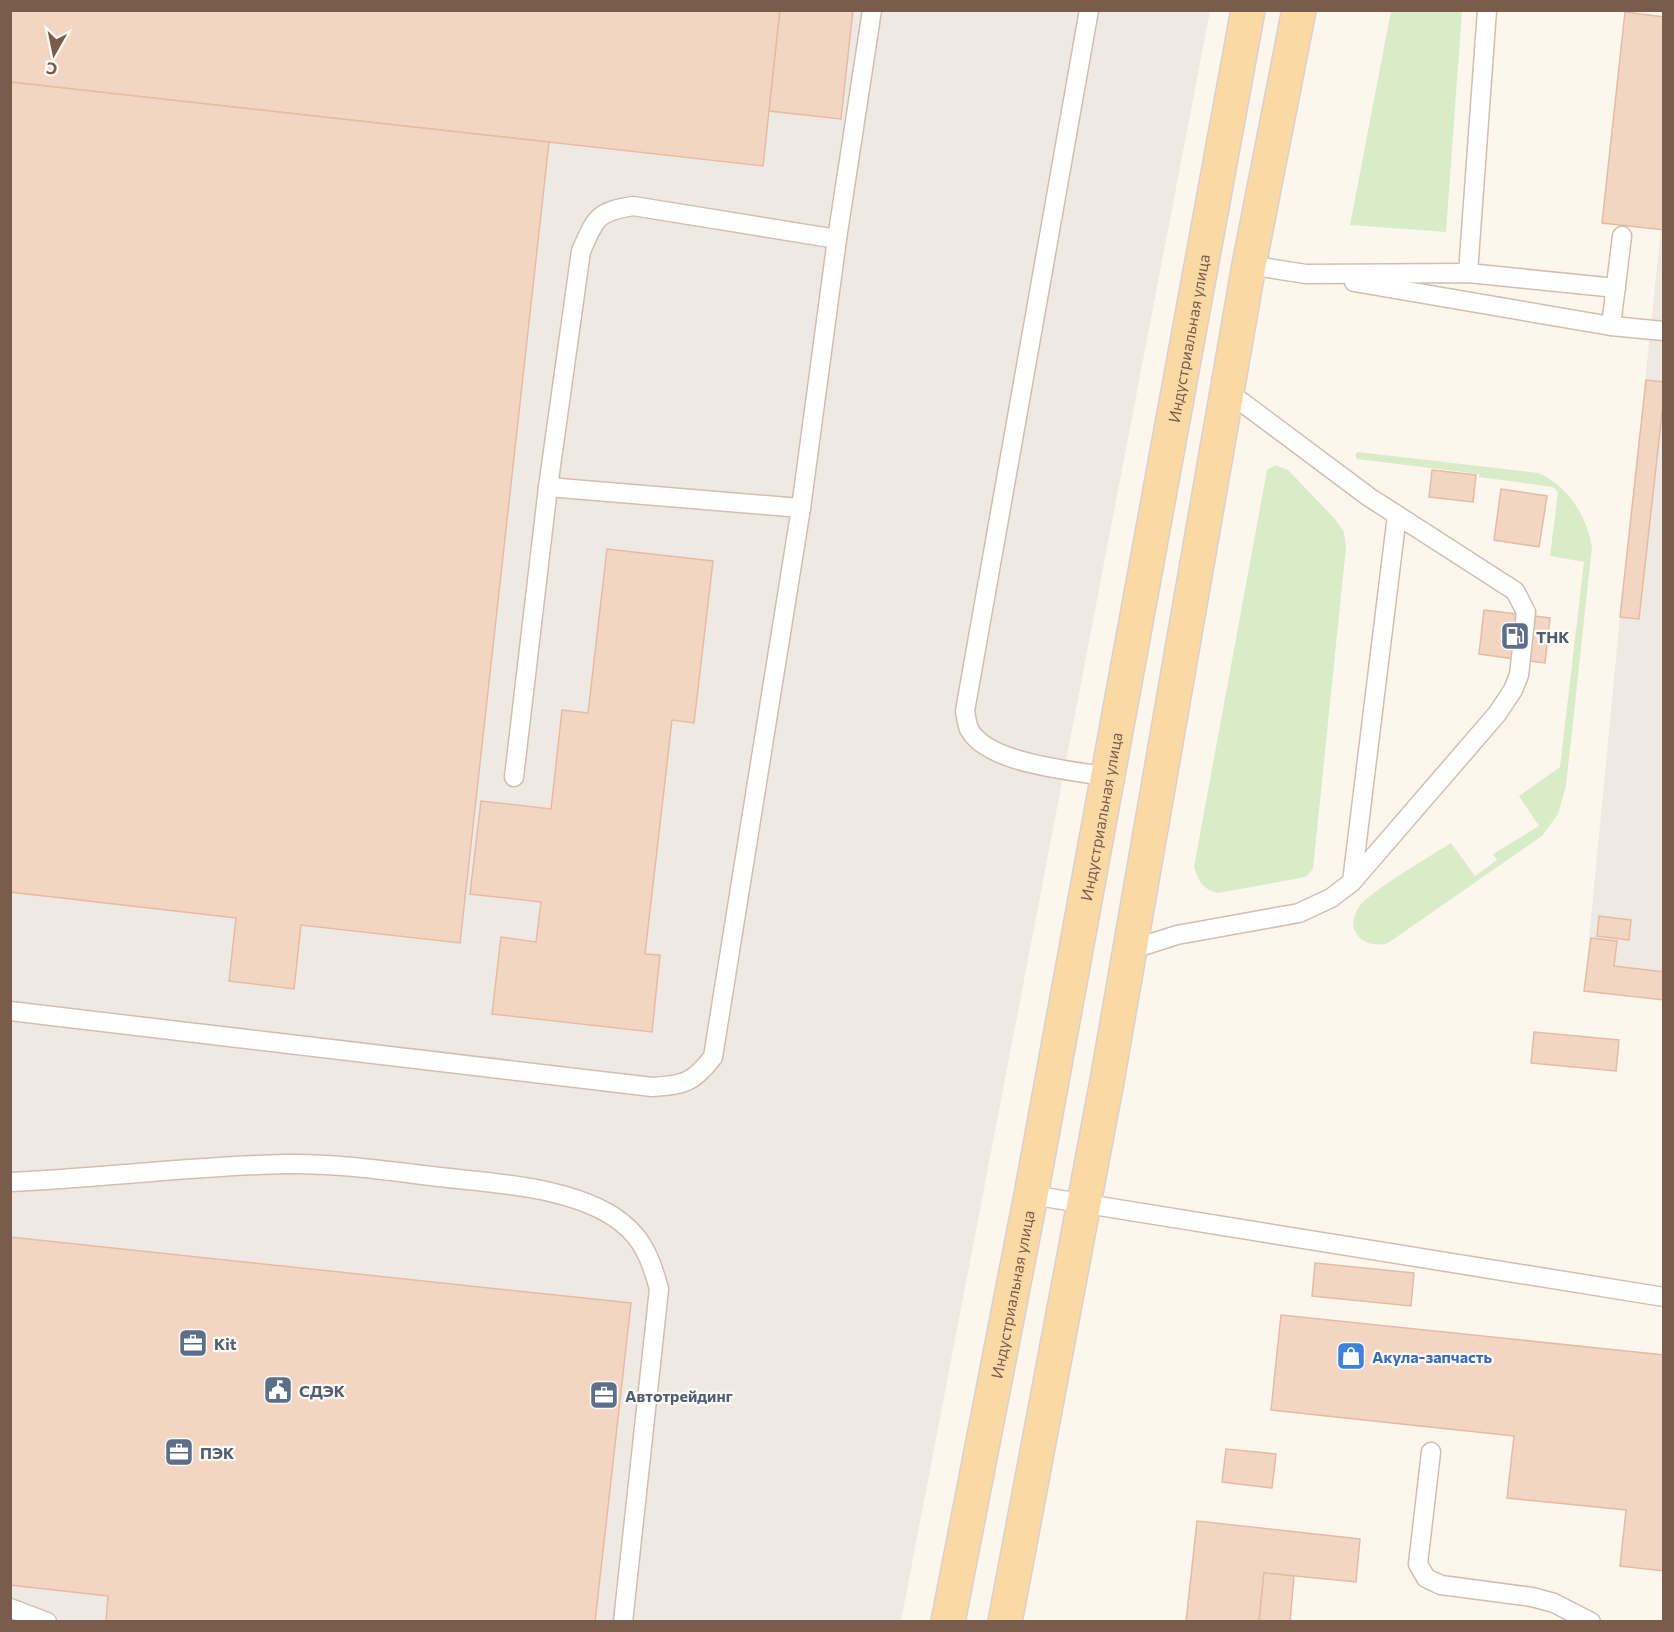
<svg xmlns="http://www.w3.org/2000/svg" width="1674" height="1632" font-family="Commissioner,sans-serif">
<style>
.industrial{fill:#efe9e4}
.green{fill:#d8ecc9}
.building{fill:#f3d5c3;stroke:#e6bba3;stroke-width:1.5}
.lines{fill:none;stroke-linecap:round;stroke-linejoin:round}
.lane-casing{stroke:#d1beb0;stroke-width:21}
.primary-casing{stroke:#dad1cd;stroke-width:36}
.lane{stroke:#fff;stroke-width:18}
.primary{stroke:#fbd9a5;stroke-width:33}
.labels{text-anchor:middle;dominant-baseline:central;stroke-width:4.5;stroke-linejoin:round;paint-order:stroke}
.street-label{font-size:16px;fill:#7a5c4d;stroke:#fffaf3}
.service-label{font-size:16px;font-weight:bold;fill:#4e5e75;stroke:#fffaf3;text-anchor:start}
.shop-label{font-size:16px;font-weight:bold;fill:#366cbe;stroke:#fffaf3;text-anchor:start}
</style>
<rect width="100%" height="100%" fill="#fdf6ec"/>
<!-- industrial -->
<g class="industrial">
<path d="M 11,11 L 1210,11 L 901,1621 L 11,1622 Z"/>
<path d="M 1625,12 L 1664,17 L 1663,1000 L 1584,991 L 1620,617 L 1661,230 Z"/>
</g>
<!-- green -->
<g class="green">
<path d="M 1391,11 L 1462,11 L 1446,232 L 1350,225 Z"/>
<path d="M 1358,452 L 1539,473 C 1569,487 1586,515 1592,547 L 1566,786 L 1558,814 L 1542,836 L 1388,943 C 1364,950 1343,931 1359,907 C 1370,891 1431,856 1451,843 L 1475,876 L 1497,860 L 1493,854 L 1539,826 L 1519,796 L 1560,767 L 1584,562 L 1550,556 L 1558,492 L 1553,487 L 1479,477 L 1479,474 L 1357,459 L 1355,454 Z"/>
<path d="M 1275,465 L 1288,470 L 1335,519 L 1344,532 L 1346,547 L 1313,869 L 1306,877 L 1218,893 C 1202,889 1199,882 1194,867 L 1267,470 Z"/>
</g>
<!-- building -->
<g class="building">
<path d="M 10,10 L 780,10 L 763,166 L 10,82 Z"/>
<path d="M 780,10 L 853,10 L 841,119 L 769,111 Z"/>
<path d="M 1625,12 L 1664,17 L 1664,230 L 1602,223 Z"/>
<path d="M 10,82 L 549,142 L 460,943 L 301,925 L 294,989 L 229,981 L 236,918 L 10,892 Z"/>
<path d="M 1646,380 L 1664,382 L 1664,395 L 1639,619 L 1620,617 Z"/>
<path d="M 1432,470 L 1476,475 L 1473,502 L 1429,497 Z"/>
<path d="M 1501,489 L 1547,496 L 1539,547 L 1494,540 Z"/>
<path d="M 607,549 L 713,561 L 694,723 L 672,720 L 645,954 L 660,955 L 652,1032 L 492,1014 L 501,937 L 536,942 L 541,902 L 470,894 L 481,801 L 551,809 L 562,710 L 588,713 Z"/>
<path d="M 1484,610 L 1550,618 L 1545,663 L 1479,654 Z"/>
<path d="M 1599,916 L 1631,920 L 1629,940 L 1597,936 Z"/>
<path d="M 1591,938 L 1617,941 L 1614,966 L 1664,972 L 1664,1000 L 1584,991 Z"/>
<path d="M 1534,1032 L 1619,1040 L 1616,1071 L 1531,1063 Z"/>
<path d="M 10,1237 L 631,1303 L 595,1622 L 106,1622 L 108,1596 L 10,1585 Z"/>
<path d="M 1315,1263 L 1414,1273 L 1411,1306 L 1312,1296 Z"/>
<path d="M 1281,1315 L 1664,1355 L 1664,1571 L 1620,1566 L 1626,1510 L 1507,1498 L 1514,1436 L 1271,1410 Z"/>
<path d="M 1226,1449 L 1276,1454 L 1272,1488 L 1222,1482 Z"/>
<path d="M 1197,1521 L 1360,1539 L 1356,1582 L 1264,1573 L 1259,1622 L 1186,1622 Z"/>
<path d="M 1264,1573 L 1294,1576 L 1290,1622 L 1259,1622 Z"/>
</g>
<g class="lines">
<!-- lane casing -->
<g class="lane-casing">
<g id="lane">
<path d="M 1089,10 L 965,711 C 966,717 967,724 969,729 C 987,764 1072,770 1108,777"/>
<path d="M 1249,265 L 1306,274 L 1468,273 L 1616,288"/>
<path d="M 1468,273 L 1487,10"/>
<path d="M 1354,282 L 1611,326 L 1664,331"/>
<path d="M 1611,326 L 1622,236"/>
<path d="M 548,487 L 801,508"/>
<path d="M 514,777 L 548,487 L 581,251 C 596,218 596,212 633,206 L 837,239"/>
<path d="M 1352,882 L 1397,515"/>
<path d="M 1130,950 L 1177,935 L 1299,913 L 1331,898 L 1352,882 L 1497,714 L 1513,690 L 1519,675 L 1526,612 L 1515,591 L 1369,497 L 1227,391"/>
<path d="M 10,1011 L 652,1087 C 684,1085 693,1083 713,1057 L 801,508 L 837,239 L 872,10"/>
<path d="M 10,1182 C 102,1178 194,1166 286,1164 C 343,1163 401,1173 458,1179 C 509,1184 591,1191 629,1229 C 646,1245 653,1267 659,1289 L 623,1622"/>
<path d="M 1031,1195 L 1664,1297"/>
<path d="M 1431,1452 L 1418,1564 L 1426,1578 L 1441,1585 L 1532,1597 L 1554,1603 L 1591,1622"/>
<path d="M 10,1608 L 47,1622"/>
</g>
</g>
<!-- primary casing -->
<g class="primary-casing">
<g id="primary">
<path id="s1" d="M 948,1622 L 1031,1195 L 1248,10"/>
<path d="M 1005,1622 L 1107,1081 L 1249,265 L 1299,10"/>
</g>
</g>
<!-- lane -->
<use href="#lane" class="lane"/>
<!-- primary -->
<use href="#primary" class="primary"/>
</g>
<!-- icons -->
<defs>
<g id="fuel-square" transform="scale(1.5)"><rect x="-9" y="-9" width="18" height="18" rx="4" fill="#5c6f8a" stroke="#fffaf3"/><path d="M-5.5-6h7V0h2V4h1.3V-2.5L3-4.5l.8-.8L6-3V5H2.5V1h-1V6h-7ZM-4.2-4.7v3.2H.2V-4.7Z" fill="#fff"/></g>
<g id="office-square" transform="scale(1.5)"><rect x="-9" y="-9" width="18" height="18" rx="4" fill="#5c6f8a" stroke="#fffaf3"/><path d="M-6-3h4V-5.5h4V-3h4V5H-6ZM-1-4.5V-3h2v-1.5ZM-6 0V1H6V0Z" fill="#fff"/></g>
<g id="shop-square" transform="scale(1.5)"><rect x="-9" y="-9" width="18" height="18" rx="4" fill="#3f7fe0" stroke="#fffaf3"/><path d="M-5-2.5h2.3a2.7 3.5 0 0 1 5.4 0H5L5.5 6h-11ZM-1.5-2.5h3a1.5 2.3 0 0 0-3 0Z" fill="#fff"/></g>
<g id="civic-square" transform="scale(1.5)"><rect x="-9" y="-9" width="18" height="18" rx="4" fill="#5c6f8a" stroke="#fffaf3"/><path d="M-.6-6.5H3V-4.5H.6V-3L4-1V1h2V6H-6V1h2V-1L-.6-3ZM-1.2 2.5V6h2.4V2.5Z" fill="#fff"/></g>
</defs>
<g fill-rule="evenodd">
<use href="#fuel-square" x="1515" y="636"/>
<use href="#office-square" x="193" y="1343"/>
<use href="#shop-square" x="1351" y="1356"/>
<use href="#civic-square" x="278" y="1390"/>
<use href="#office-square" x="604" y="1395"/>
<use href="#office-square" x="179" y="1452"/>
</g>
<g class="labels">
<!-- street labels -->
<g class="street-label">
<text stroke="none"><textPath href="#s1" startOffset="1306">Индустриальная улица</textPath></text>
<text stroke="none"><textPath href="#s1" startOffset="820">Индустриальная улица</textPath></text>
<text stroke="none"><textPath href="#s1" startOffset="334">Индустриальная улица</textPath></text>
</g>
<!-- service labels -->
<g class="service-label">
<text x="1536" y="636">ТНК</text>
<text x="214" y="1343">Kit</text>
<text x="299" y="1390">СДЭК</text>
<text x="625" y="1395">Автотрейдинг</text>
<text x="200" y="1452">ПЭК</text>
</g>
<!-- shop labels -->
<g class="shop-label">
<text x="1372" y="1356">Акула-запчасть</text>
</g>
</g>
<!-- border -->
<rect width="1674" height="1632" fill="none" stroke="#7a5c4d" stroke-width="24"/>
<!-- north arrow -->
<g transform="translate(54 54) rotate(189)" stroke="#fffaf3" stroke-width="4.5" paint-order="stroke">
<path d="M0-4.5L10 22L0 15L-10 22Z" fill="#7a5c4d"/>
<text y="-9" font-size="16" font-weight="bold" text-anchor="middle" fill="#7a5c4d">С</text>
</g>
</svg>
